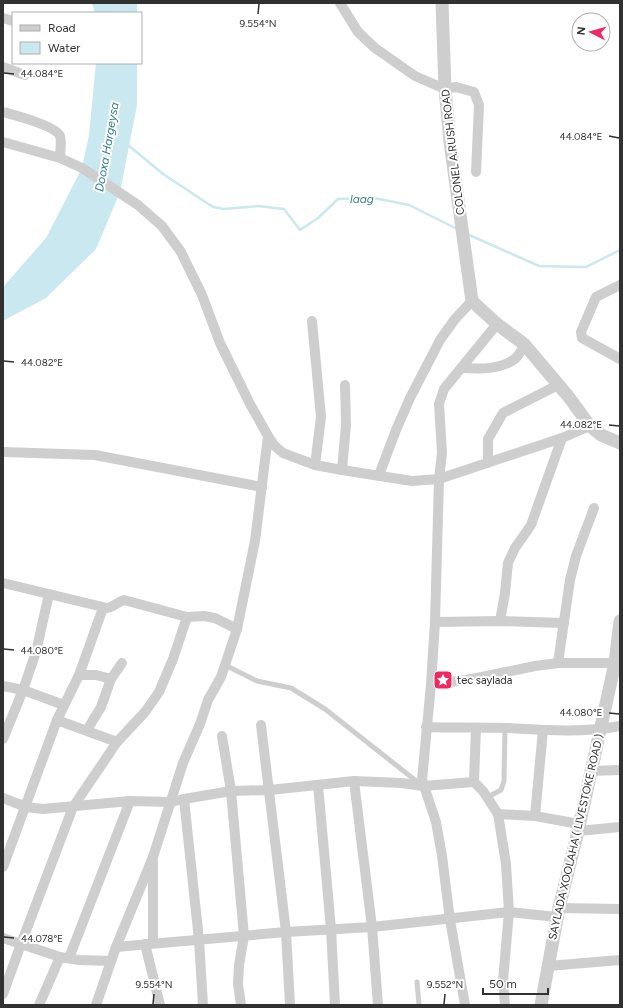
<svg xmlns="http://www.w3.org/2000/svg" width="623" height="1008" font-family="Figtree,sans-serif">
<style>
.water{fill:#c9e8ef}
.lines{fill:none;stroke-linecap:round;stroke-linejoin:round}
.stream{stroke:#c9e8ef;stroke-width:2.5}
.service{stroke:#cecece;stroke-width:5}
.minor{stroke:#cecece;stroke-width:10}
.tertiary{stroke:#cecece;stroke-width:13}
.ticks{fill:none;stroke:#313131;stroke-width:1.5}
.labels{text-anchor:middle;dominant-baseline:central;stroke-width:4;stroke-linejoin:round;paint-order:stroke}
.street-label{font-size:11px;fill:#313131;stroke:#fff}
.poi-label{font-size:11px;fill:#313131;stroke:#fff;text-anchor:start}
.water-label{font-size:12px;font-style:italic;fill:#347c8b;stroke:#fff}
.ticks-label{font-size:10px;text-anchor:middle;fill:#313131;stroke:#fff;stroke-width:4;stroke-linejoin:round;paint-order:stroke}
</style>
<rect width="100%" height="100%" fill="#fff"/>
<!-- water -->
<g class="water">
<path d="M 92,3 L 137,3 L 137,13 L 95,13 Z"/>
<path d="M 96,63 L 137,63 L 137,105 L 120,192 L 96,249 L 46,298 L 3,321 L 3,287 L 46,238 L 82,168 L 89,135 Z"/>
</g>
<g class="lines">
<!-- stream -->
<g class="stream">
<path d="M 128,145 L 163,174 L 213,207 L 224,209 L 258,206 L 284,209 L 300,230 L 318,218 L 338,199 L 374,198 L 409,205 L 457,229"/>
<path d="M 467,234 L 539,266 L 586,267 L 620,250"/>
</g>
<!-- service -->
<g class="service">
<path d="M 225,665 L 257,681 L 291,688 L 325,709 L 420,784"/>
<path d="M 488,797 L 501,790 L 504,781 L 505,728"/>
<path d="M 417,982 L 419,1005"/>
</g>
<!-- minor -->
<g class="minor">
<path d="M 340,3 L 358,32 L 375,48 L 415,76 L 445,89 L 456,87 L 474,92 L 479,105 L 476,172"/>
<path d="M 3,18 L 13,21"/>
<path d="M 3,67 L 25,75"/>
<path d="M 3,112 C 14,115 56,126 60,136 C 62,142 60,151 60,158"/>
<path d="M 3,142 L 60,158 L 82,168 L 138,205 L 162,226 L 181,252 L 202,295 L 220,343 L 250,404 L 268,436 L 275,446 L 283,453 L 315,465 L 342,470 L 412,481 L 439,479 L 562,438 L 590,426"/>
<path d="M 620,285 L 596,297 L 581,332 L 582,338 L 620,359"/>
<path d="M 312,321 L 321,417 L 315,465"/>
<path d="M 462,368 C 480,369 501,370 516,358 C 519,355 522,349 524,344"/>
<path d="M 3,452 L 95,455 L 262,487"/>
<path d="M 488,463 L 488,439 L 503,413 L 558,385"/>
<path d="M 342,470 L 346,425 L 345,385"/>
<path d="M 379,475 L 396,430 L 410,398 L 440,340 L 455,319 L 472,301"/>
<path d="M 3,583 L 107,608 C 113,608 117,602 124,600 L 187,617 L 204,616 L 215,618 L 237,629 L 221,677 L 208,700 L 200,724 L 183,763 L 153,857 L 116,947 L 96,1005"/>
<path d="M 500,621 L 505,593 L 508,563 L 515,548 L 531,525 L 562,438"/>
<path d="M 435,622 L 500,621 L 564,623"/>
<path d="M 237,629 L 255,541 L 268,436"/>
<path d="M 558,663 L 615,663"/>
<path d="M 79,675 L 96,675 L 111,679"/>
<path d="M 431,684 L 467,680 L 535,666 L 558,663 L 570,580 L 576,556 L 594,508"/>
<path d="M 3,686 L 23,690 L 64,705"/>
<path d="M 57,720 L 117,742"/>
<path d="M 261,725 L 286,932 L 290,1005"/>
<path d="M 426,727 C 453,728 480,727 507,728 C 544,730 583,733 620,726"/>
<path d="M 87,730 L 101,707 L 111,679 L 122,663"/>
<path d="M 222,736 L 231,791 L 244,936 L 239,965 L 238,984 L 241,1005"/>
<path d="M 3,739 L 23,690 L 36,652 L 49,594"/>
<path d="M 590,771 L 620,770"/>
<path d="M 354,781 L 372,927 L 378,1005"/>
<path d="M 474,782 L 476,728"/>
<path d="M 318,785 L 331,929 L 335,1005"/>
<path d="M 3,798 L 26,807 L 43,809 L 130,801 L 171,802 L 184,799 L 231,791 L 270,790 L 354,781 L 402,783 L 423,786 L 474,782 L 483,791 L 498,814 L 506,864 L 509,912 L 503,981 L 505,1005"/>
<path d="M 184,799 L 199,940 L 203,1005"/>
<path d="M 498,814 L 535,816 L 579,824"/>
<path d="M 535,816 L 543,730"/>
<path d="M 578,831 L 620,827"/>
<path d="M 153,861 L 153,943"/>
<path d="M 3,867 L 57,720 L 79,675 L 103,608"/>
<path d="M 559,908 L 620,909"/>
<path d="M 3,938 L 60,957 L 79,960 L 111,961"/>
<path d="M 145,944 L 160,1005"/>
<path d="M 116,947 L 286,932 L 372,927 L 509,912 L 557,917"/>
<path d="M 69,958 L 130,801"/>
<path d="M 548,966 L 620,960"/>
<path d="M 3,994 L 21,944 L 73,807 L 117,742 L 145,712 L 159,692 L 173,659 L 187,617"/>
<path d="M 39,1005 L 60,957"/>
<path d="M 465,1005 L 450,920 L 442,856 L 436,822 L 422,780 L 431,684 L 435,622 L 439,479 L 442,453 L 439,404 L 444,389 L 497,324"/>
</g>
<!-- tertiary -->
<g class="tertiary">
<path d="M 442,3 L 445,89 L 450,142 L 472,301 L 497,324 L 524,344 L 568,396 L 590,426 L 601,435 L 620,443"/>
<path d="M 541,1005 L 559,908 L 578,831 L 615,663 L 620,621"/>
</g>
</g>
<!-- ticks -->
<path class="ticks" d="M 258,14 L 259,4M 4,73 L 14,74M 609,136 L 619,138M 4,361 L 14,362M 609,425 L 619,426M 4,649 L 14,650M 609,713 L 619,714M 4,937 L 14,938M 153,1004 L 154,994M 444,1004 L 445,994"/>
<!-- icons -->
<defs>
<g id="sight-square" transform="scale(1)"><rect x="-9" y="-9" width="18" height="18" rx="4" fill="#f12963" stroke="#fff"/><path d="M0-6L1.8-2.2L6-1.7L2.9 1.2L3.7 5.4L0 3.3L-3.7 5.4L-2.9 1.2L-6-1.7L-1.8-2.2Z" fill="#fff"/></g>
</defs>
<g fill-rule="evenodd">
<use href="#sight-square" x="443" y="680"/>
</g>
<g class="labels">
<!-- street labels -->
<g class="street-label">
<text transform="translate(453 152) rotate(-97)">COLONEL A.RUSH ROAD</text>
<text transform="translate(576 837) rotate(-77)">SAYLADA XOOLAHA ( LIVESTOKE ROAD )</text>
</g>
<!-- poi labels -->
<g class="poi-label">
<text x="457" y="680">tec saylada</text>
</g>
<!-- water labels -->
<g class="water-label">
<text transform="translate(107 147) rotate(-80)">Dooxa Hargeysa</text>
<text x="362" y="199">laag</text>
</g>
</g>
<g class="ticks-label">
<text x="258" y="27">9.554°N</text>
<text x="42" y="77">44.084°E</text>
<text x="581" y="140">44.084°E</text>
<text x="42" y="366">44.082°E</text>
<text x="581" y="428">44.082°E</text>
<text x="42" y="654">44.080°E</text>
<text x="581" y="716">44.080°E</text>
<text x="42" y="942">44.078°E</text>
<text x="154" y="988">9.554°N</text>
<text x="445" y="988">9.552°N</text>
</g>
<!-- border -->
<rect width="623" height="1008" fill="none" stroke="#313131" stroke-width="8"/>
<!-- legend -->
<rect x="12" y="12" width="130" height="52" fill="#ffffff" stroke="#adadad"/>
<rect x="20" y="25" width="20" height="6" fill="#cecece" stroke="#adadad"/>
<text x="48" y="32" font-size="12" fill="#313131">Road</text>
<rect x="20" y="42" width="20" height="12" fill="#c9e8ef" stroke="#adadad"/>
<text x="48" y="52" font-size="12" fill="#313131">Water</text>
<!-- north arrow -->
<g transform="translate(591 32) rotate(276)"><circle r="19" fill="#ffffff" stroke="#adadad"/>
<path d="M0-3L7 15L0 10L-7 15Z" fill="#f12963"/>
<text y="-6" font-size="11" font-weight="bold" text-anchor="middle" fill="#313131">N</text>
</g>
<!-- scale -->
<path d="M483 988v6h65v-6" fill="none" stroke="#313131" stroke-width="2"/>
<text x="489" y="988" font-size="12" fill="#313131" stroke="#ffffff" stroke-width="3" paint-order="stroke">50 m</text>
</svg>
